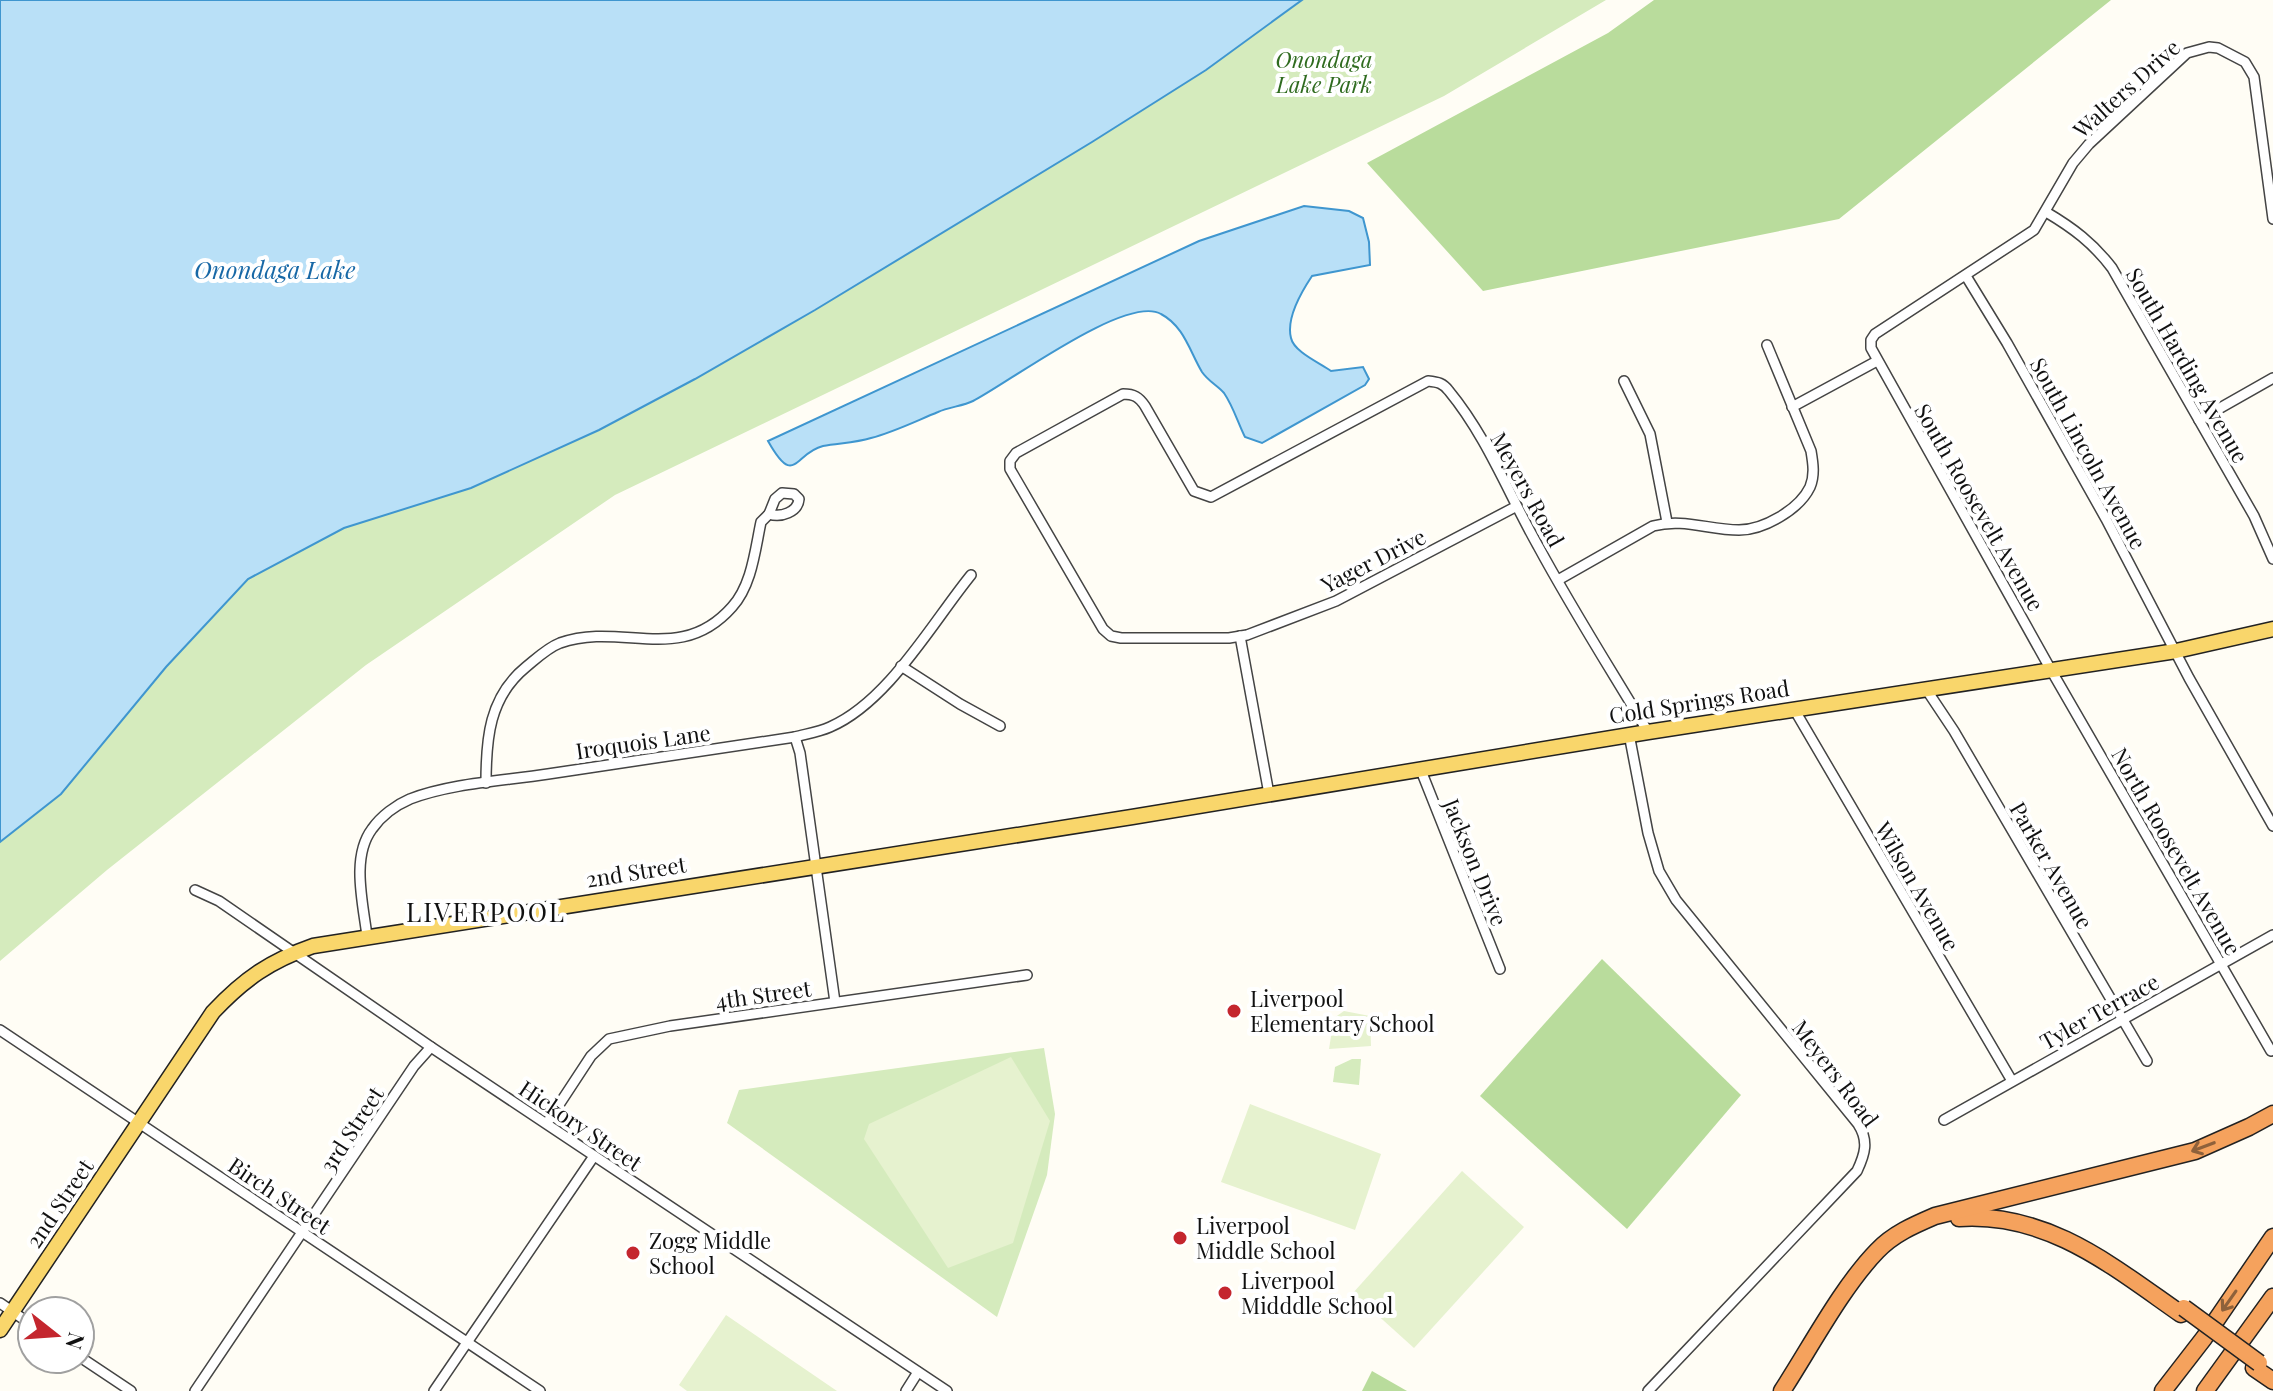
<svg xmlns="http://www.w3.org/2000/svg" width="2273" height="1391" font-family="'Playfair Display',serif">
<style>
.green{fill:#d5ebbd}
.forest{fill:#b9dc9c}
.pitch{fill:#e6f2cf}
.water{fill:#b9e0f7;stroke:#3f96cf;stroke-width:2}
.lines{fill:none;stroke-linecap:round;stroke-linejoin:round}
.minor-casing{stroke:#444;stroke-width:12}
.primary-casing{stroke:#222;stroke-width:17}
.motorway-casing{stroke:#222;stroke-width:19}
.minor{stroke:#fff;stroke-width:9}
.primary{stroke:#f9d66b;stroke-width:14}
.motorway{stroke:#f5a25d;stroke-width:16}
.motorway-bridge-casing{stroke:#222;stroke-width:19;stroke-linecap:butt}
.motorway-bridge{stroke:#f5a25d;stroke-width:16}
.oneway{stroke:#8e613b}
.poi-dot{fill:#c4262e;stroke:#fff;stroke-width:3}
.labels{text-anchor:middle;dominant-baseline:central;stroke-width:8;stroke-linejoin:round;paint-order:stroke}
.park-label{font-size:22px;font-style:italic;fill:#2f6b1f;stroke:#fff}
.street-label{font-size:22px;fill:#111;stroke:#fff}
.poi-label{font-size:22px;fill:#111;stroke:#fff;text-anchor:start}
.water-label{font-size:24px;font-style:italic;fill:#1768a6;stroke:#fff}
.quarter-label{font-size:26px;letter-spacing:2px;fill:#111;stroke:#fff}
</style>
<rect width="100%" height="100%" fill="#fffdf5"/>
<!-- green -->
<g class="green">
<path d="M 1302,0 L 1606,0 L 1444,96 L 615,495 L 366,665 L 107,870 L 0,961 L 0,842 L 61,794 L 166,667 L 248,579 L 344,528 L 471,488 L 599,430 L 695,379 L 815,310 L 1092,142 L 1206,70 Z"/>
<path d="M 1044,1048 L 1055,1114 L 1047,1175 L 997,1317 L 727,1123 L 739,1090 Z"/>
<path d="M 1352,1059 L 1361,1059 L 1359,1085 L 1333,1082 L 1335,1067 Z"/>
</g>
<!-- forest -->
<g class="forest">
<path d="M 1654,0 L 2111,0 L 1839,219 L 1483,291 L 1367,163 L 1608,33 Z"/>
<path d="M 1602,959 L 1741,1095 L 1627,1229 L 1480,1096 Z"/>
<path d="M 1372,1371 L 1407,1391 L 1362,1391 Z"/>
</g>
<!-- pitch -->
<g class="pitch">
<path d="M 1344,1011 L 1370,1016 L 1371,1046 L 1329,1049 L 1334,1018 Z"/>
<path d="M 1011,1057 L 1050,1121 L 1013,1243 L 948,1268 L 864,1139 L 869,1124 Z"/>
<path d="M 1250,1104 L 1381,1154 L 1355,1230 L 1221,1182 Z"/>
<path d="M 1462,1171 L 1524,1227 L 1414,1348 L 1353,1293 Z"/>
<path d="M 726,1315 L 837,1391 L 687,1391 L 679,1385 Z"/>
</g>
<!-- water -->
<g class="water">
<path d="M 0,0 L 1302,0 L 1206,70 L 1092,142 L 815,310 L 695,379 L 599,430 L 471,488 L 344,528 L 248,579 L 166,667 L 61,794 L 0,842 Z"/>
<path d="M 1304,206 L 1349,211 L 1363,218 L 1369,242 L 1370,265 L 1312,276 C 1302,291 1286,319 1291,338 C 1294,352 1320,363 1331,371 L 1363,367 L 1369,379 L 1365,385 L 1262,443 L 1245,437 C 1238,423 1233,406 1224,393 C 1218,386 1208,381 1202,372 C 1190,352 1184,326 1161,314 C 1126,294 1007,384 973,401 C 963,406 949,407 938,412 C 916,421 894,432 871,438 C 855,443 838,443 823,446 C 794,453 795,489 768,441 L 1199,241 Z"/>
</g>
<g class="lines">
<!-- minor casing -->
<g class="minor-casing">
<g id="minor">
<path d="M 2046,212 C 2073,228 2093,243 2112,268 L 2254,516 L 2273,559"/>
<path d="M 1966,276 L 2007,343 L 2106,519 L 2189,678 L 2273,826"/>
<path d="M 1624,381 L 1650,434 L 1667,522"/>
<path d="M 1792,407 L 1877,361"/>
<path d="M 2199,420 L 2273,378"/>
<path d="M 782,493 L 794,494 L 799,499 C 798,512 781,518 769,514 L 775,499 Z"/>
<path d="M 1517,506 L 1336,601 L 1247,635 L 1229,638 L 1121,638 L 1111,636 L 1103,629 L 1010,469 L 1010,461 L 1016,453 L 1123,394 C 1134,394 1139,397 1145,406 L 1194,491 L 1211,497 L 1428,381 C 1438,382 1443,383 1449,391 C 1487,437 1509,495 1538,546 C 1572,609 1611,670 1648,732"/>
<path d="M 1558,580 L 1653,526 C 1683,518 1709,530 1739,530 C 1763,530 1799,510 1810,487 C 1815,475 1813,463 1811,451 L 1767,345"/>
<path d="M 1240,636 L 1269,794"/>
<path d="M 901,666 L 960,704 L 1000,726"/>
<path d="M 1926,689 L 1954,731 L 2147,1061"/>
<path d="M 1794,709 L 2012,1081"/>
<path d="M 1629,734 L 1648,833 L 1659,871 L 1676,900 L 1858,1124 C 1869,1141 1865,1154 1857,1171 L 1648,1391"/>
<path d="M 795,737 L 800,753 L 835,1002"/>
<path d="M 1420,768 L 1500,969"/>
<path d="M 486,783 C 486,739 489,697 526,667 C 536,659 547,648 560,643 C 622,621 680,666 732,607 C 752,585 755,550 761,522 L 769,514"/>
<path d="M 195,890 L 219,901 L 431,1047 L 947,1391"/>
<path d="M 367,936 C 363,903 351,857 372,829 C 381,816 396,805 410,799 C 452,783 503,781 548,774 C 630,762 712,749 795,737 C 806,734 819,732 830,727 C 888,702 932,623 971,575"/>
<path d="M 0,1030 L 540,1391"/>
<path d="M 2271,1051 L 2051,670 L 1871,348 L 1871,340 L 1875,334 L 2034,230 L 2073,163 L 2089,144 L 2187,53 L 2209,47 L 2218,48 L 2245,62 L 2254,77 L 2273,219"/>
<path d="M 1944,1120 L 2273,935"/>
<path d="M 547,1123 L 591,1056 L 609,1039 L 670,1026 L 1027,975"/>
<path d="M 0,1303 L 32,1325"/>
<path d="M 80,1357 L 131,1391"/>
<path d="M 195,1391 L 414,1066 L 431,1047"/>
<path d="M 434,1391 L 594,1156"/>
<path d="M 906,1391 L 918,1372"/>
</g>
</g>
<!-- primary casing -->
<g class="primary-casing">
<path id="primary" d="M 0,1330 L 213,1012 C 244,979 270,961 313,946 L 1132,817 L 1648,732 L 2176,651 L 2273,629"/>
</g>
<!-- motorway casing -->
<g class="motorway-casing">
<g id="motorway">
<path d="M 1959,1218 C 2048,1212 2112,1266 2181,1314"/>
<path d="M 2254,1368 L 2273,1381"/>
<path d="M 1782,1391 C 1810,1348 1842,1287 1877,1251 C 1893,1234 1914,1225 1935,1216 L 2195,1151 L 2249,1127 L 2273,1114"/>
<path d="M 2163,1391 L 2204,1338 L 2273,1237"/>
<path d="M 2205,1391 L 2273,1297"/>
</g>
</g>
<!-- minor -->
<use href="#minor" class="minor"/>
<!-- primary -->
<use href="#primary" class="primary"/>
<!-- motorway -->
<use href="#motorway" class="motorway"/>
<!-- motorway-bridge casing -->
<g class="motorway-bridge-casing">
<path id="motorway-bridge" d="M 2184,1308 L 2259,1363"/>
</g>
<!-- motorway-bridge -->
<use href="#motorway-bridge" class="motorway-bridge"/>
</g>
<!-- one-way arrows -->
<defs><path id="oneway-shaft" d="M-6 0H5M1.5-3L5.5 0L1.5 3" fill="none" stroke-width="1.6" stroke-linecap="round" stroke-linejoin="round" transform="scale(2)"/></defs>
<g class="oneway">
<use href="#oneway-shaft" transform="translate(2203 1147) rotate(159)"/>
<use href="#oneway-shaft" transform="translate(2229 1301) rotate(125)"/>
</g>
<!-- markers -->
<g class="poi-dot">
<circle cx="1234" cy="1011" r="8"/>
<circle cx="1180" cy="1238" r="8"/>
<circle cx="633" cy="1253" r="8"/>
<circle cx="1225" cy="1293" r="8"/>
</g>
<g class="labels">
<!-- park labels -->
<g class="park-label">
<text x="1324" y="59">Onondaga<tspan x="1324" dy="25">Lake Park</tspan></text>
</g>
<!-- street labels -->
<g class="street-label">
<text transform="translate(2126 88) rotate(-42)">Walters Drive</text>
<text transform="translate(2188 365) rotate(60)">South Harding Avenue</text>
<text transform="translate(2089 453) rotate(61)">South Lincoln Avenue</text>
<text transform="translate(1528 489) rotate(61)">Meyers Road</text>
<text transform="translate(1980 507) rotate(60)">South Roosevelt Avenue</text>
<text transform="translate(1373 560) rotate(-27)">Yager Drive</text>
<text transform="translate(1699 701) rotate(-9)">Cold Springs Road</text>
<text transform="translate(643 741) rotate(-8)">Iroquois Lane</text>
<text transform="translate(2177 851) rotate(60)">North Roosevelt Avenue</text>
<text transform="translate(1476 862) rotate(68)">Jackson Drive</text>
<text transform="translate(2052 865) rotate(60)">Parker Avenue</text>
<text transform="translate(636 871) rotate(-9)">2nd Street</text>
<text transform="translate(1918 886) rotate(60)">Wilson Avenue</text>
<text transform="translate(763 994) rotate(-8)">4th Street</text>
<text transform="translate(2099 1011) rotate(-29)">Tyler Terrace</text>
<text transform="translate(1836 1073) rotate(53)">Meyers Road</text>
<text transform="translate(581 1125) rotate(34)">Hickory Street</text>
<text transform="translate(351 1129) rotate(-57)">3rd Street</text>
<text transform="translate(280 1195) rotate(34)">Birch Street</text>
<text transform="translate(59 1203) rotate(-56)">2nd Street</text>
</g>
<!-- poi labels -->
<g class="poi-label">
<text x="1250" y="998">Liverpool<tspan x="1250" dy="25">Elementary School</tspan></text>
<text x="1196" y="1225">Liverpool<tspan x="1196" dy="25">Middle School</tspan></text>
<text x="649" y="1240">Zogg Middle<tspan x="649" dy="25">School</tspan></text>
<text x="1241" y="1280">Liverpool<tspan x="1241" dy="25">Midddle School</tspan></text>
</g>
<!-- water labels -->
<g class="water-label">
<text x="275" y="269">Onondaga Lake</text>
</g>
<!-- quarter labels -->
<g class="quarter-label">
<text x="486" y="911">LIVERPOOL</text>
</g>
</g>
<!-- north arrow -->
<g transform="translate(56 1335) rotate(107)"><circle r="38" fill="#ffffff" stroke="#a0a0a0" stroke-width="2"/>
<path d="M0-6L14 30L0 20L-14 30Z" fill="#c4262e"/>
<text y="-12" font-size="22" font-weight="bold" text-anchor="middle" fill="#111111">N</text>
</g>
</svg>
